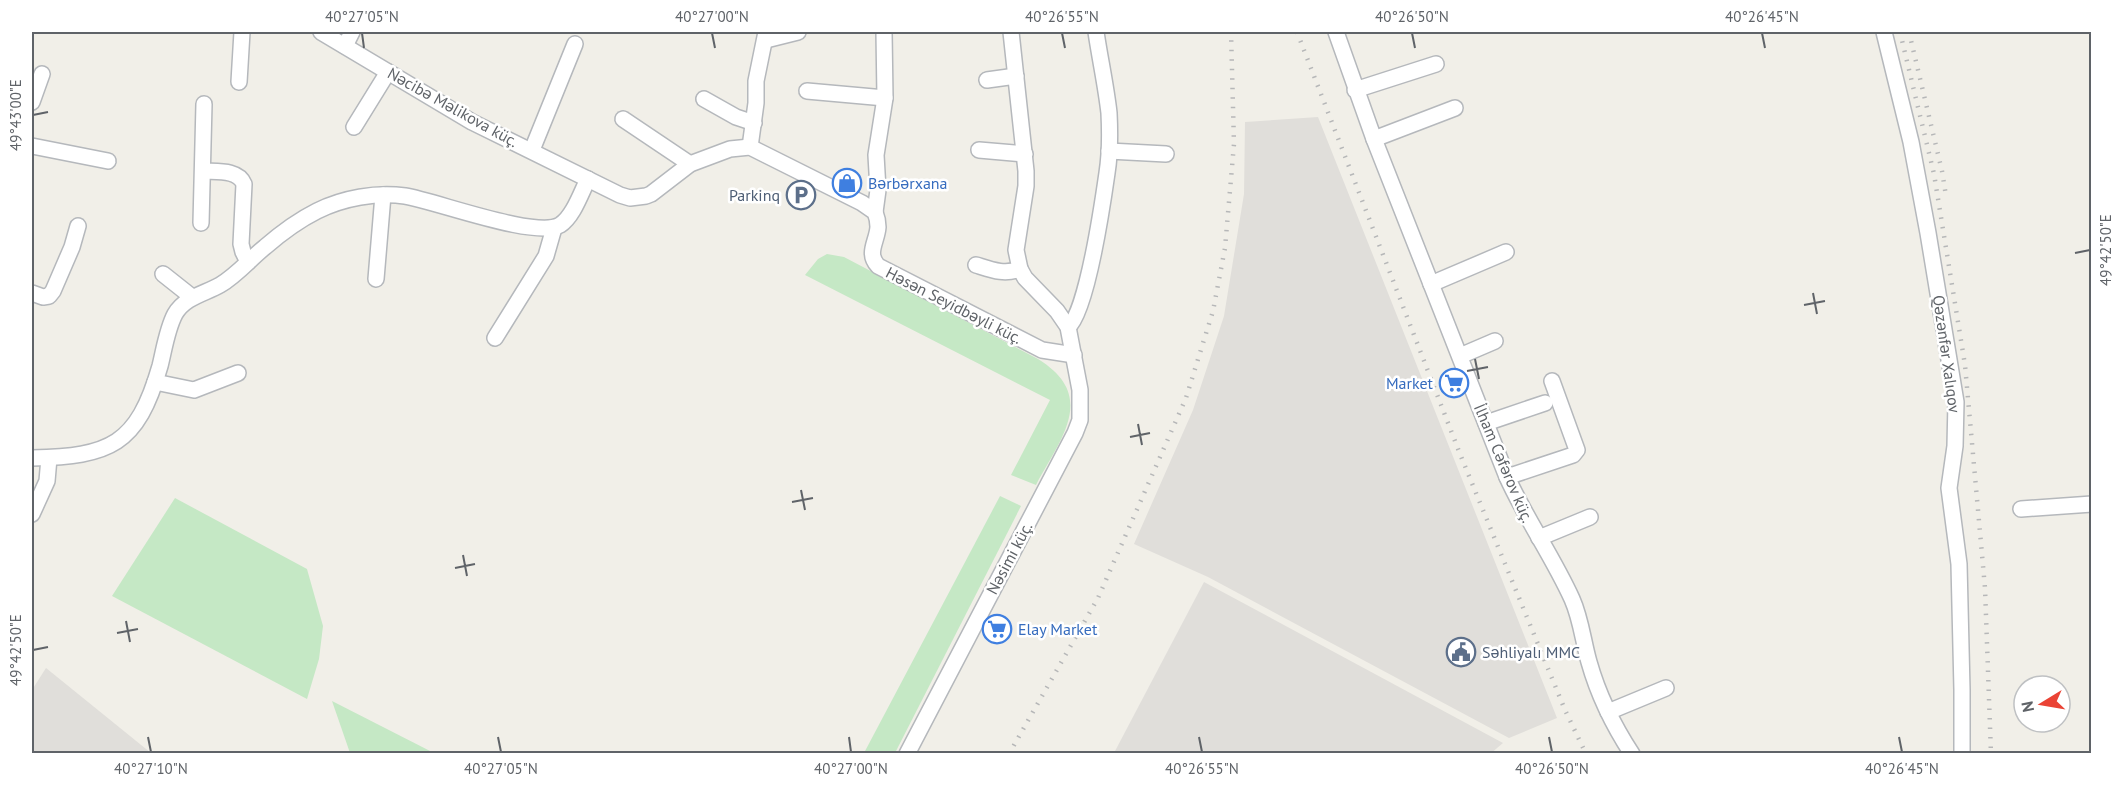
<svg xmlns="http://www.w3.org/2000/svg" width="2123" height="785" font-family="'PT Sans',sans-serif">
<style>
.industrial{fill:#e0deda}
.green{fill:#c5e8c5}
.lines{fill:none;stroke-linecap:round;stroke-linejoin:round}
.minor-casing{stroke:#b5b8bc;stroke-width:18}
.minor{stroke:#fff;stroke-width:15}
.rail{stroke:#b6b7b8;stroke-width:4.5;stroke-dasharray:1.5 8;stroke-linecap:butt}
.ticks{fill:none;stroke:#5f6368;stroke-width:2}
.labels{text-anchor:middle;dominant-baseline:central;stroke-width:5;stroke-linejoin:round;paint-order:stroke}
.street-label{font-size:16px;fill:#5f6368;stroke:#fff}
.shop-label{font-size:16px;fill:#366cbe;stroke:#fff;text-anchor:start}
.service-label{font-size:16px;fill:#4e5e75;stroke:#fff;text-anchor:end}
.neatline{fill:none;stroke:#5f6368;stroke-width:2}
.ticks-label{font-size:15px;text-anchor:middle;fill:#5f6368}
</style>
<rect width="100%" height="100%" fill="#f1efe8"/>
<!-- industrial -->
<g class="industrial">
<path d="M 1318,117 L 1557,718 L 1509,738 L 1208,577 L 1134,544 L 1193,410 L 1224,316 L 1244,194 L 1245,122 Z"/>
<path d="M 1204,582 L 1503,743 L 1490,754 L 1114,753 Z"/>
<path d="M 46,668 L 151,753 L 32,753 L 32,690 Z"/>
</g>
<!-- green -->
<g class="green">
<path d="M 827,254 L 844,257 L 1038,359 C 1098,396 1061,438 1036,485 L 1011,475 L 1050,400 L 805,275 L 818,259 Z"/>
<path d="M 1000,496 L 1021,506 L 895,753 L 864,753 Z"/>
<path d="M 175,498 L 307,569 L 323,626 L 319,659 L 307,699 L 112,596 Z"/>
<path d="M 332,701 L 434,753 L 350,753 Z"/>
</g>
<g class="lines">
<!-- minor casing -->
<g class="minor-casing">
<g id="minor">
<path d="M 321,32 L 472,122 L 620,195 L 630,198 L 646,196 L 651,194 L 690,164 L 730,149 L 750,147 L 862,203 L 875,212 C 877,217 878,222 878,227 C 877,242 866,253 878,266 L 1042,350 L 1074,355"/>
<path d="M 1336,32 L 1374,139 L 1507,477 C 1526,519 1553,557 1572,599 C 1581,619 1583,641 1589,662 C 1598,694 1613,725 1632,754"/>
<path d="M 1884,32 L 1911,142 L 1928,233 L 1956,402 L 1955,446 L 1949,488 L 1959,564 L 1962,690 L 1962,754"/>
<path d="M 766,40 L 798,32"/>
<path d="M 345,46 L 352,32"/>
<path d="M 987,80 L 1016,76"/>
<path d="M 239,82 L 242,32"/>
<path d="M 1355,90 L 1436,64"/>
<path d="M 807,91 L 885,98"/>
<path d="M 704,99 L 736,117 L 754,123"/>
<path d="M 32,102 L 42,74"/>
<path d="M 623,119 L 690,164"/>
<path d="M 354,127 L 388,72"/>
<path d="M 1374,139 L 1455,108"/>
<path d="M 32,146 L 108,161"/>
<path d="M 750,147 L 756,103 L 756,81 L 766,32"/>
<path d="M 532,150 L 575,44"/>
<path d="M 979,150 L 1025,154"/>
<path d="M 1109,151 L 1166,154"/>
<path d="M 203,171 C 216,172 238,169 244,184 L 241,244 L 243,252 L 248,262"/>
<path d="M 875,212 L 878,190 L 876,155 L 885,98 L 884,32"/>
<path d="M 201,223 L 204,104"/>
<path d="M 976,265 C 992,270 1004,275 1020,269"/>
<path d="M 163,274 L 192,297"/>
<path d="M 376,279 L 383,195"/>
<path d="M 1431,284 L 1506,252"/>
<path d="M 32,293 L 43,297 L 49,296 L 53,291 L 72,247 L 78,226"/>
<path d="M 1068,327 C 1087,313 1103,201 1107,173 C 1110,154 1110,133 1109,113 C 1106,86 1100,59 1096,32"/>
<path d="M 495,338 L 546,256 L 554,228"/>
<path d="M 1460,356 L 1495,341"/>
<path d="M 155,382 L 194,390 L 238,373"/>
<path d="M 1486,423 L 1545,403"/>
<path d="M 32,458 C 110,456 137,446 160,366 C 164,350 167,329 175,314 C 185,297 204,294 220,285 C 237,275 250,259 265,247 C 280,234 299,220 317,211 C 343,198 376,192 405,196 C 436,201 536,239 560,225 C 573,217 581,193 588,179"/>
<path d="M 1507,477 L 1573,455 L 1577,450 L 1552,381"/>
<path d="M 2021,509 L 2092,504"/>
<path d="M 32,514 L 47,481 L 49,458"/>
<path d="M 1539,538 L 1590,517"/>
<path d="M 1608,712 L 1666,688"/>
<path d="M 907,754 L 1075,433 L 1080,420 L 1080,390 L 1068,327 L 1057,311 L 1025,278 L 1020,269 L 1016,250 L 1026,186 L 1026,171 L 1011,32"/>
</g>
</g>
<!-- minor -->
<use href="#minor" class="minor"/>
<!-- rail -->
<g class="rail">
<path d="M 1297,32 L 1460,454 L 1565,710 L 1586,754"/>
<path d="M 1900,32 L 1934,174 L 1965,365 L 1985,588 L 1991,754"/>
<path d="M 1909,32 L 1942,171 L 1946,196"/>
<path d="M 1009,754 L 1098,598 L 1186,398 L 1213,311 L 1225,248 L 1234,144 L 1231,32"/>
</g>
</g>
<!-- ticks -->
<path class="ticks" d="M 362,33 L 364,48M 712,33 L 715,48M 1062,33 L 1065,48M 1412,33 L 1415,48M 1762,33 L 1765,48M 33,115 L 48,112M 2075,253 L 2090,250M 1813,293 L 1817,314M 1804,305 L 1825,301M 1475,359 L 1479,379M 1467,371 L 1488,367M 1138,424 L 1142,445M 1130,437 L 1150,433M 801,490 L 805,510M 792,502 L 813,498M 463,555 L 467,576M 455,568 L 475,564M 126,621 L 130,642M 117,633 L 138,629M 33,650 L 48,647M 148,737 L 151,752M 498,737 L 501,752M 849,737 L 851,752M 1199,737 L 1202,752M 1549,737 L 1552,752M 1899,737 L 1902,752"/>
<!-- icons -->
<defs>
<g id="shop-ring" transform="scale(1.5)"><circle r="9.5" fill="#fff" stroke="#3f7fe0" stroke-width="1.5"/><path d="M-5-2.5h2.3a2.7 3.5 0 0 1 5.4 0H5L5.5 6h-11ZM-1.5-2.5h3a1.5 2.3 0 0 0-3 0Z" fill="#3f7fe0"/></g>
<g id="parking-ring" transform="scale(1.5)"><circle r="9.5" fill="#fff" stroke="#5c6f8a" stroke-width="1.5"/><path d="M-3.5-5.5H1a3.5 3.5 0 0 1 0 7H-1V5.5H-3.5ZM-1-3.4V-.6H.8a1.4 1.4 0 0 0 0-2.8Z" fill="#5c6f8a"/></g>
<g id="supermarket-ring" transform="scale(1.5)"><circle r="9.5" fill="#fff" stroke="#3f7fe0" stroke-width="1.5"/><path d="M-6-5.5h2.5l.6 2H6L4.5 2H-2.5L-4.4-4H-6ZM-1.5 3.2a1.3 1.3 0 1 0 .1 0ZM3 3.2a1.3 1.3 0 1 0 .1 0Z" fill="#3f7fe0"/></g>
<g id="civic-ring" transform="scale(1.5)"><circle r="9.5" fill="#fff" stroke="#5c6f8a" stroke-width="1.5"/><path d="M-.6-6.5H3V-4.5H.6V-3L4-1V1h2V6H-6V1h2V-1L-.6-3ZM-1.2 2.5V6h2.4V2.5Z" fill="#5c6f8a"/></g>
</defs>
<g fill-rule="evenodd">
<use href="#shop-ring" x="847" y="183"/>
<use href="#parking-ring" x="801" y="195"/>
<use href="#supermarket-ring" x="1454" y="383"/>
<use href="#supermarket-ring" x="997" y="629"/>
<use href="#civic-ring" x="1461" y="652"/>
</g>
<g class="labels">
<!-- street labels -->
<g class="street-label">
<text transform="translate(453 107) rotate(29)">Nəcibə Məlikova küç.</text>
<text transform="translate(954 305) rotate(27)">Həsən Seyidbəyli küç.</text>
<text transform="translate(1947 354) rotate(82)">Qəzənfər Xalıqov</text>
<text transform="translate(1504 463) rotate(67)">İlham Cəfərov küç.</text>
<text transform="translate(1009 558) rotate(-62)">Nəsimi küç.</text>
</g>
<!-- shop labels -->
<g class="shop-label">
<text x="868" y="183">Bərbərxana</text>
<text x="1433" y="383" text-anchor="end">Market</text>
<text x="1018" y="629">Elay Market</text>
</g>
<!-- service labels -->
<g class="service-label">
<text x="780" y="195">Parkinq</text>
<text x="1482" y="652" text-anchor="start">Səhliyalı MMC</text>
</g>
</g>
<!-- border -->
<rect width="2123" height="785" fill="none" stroke="#ffffff" stroke-width="66"/>
<!-- north arrow -->
<g transform="translate(2042 704) rotate(259)"><circle r="28" fill="#ffffff" stroke="#bfc1c3" stroke-width="1.5"/>
<path d="M0-4.5L10 22L0 15L-10 22Z" fill="#ea4335"/>
<text y="-9" font-size="16" font-weight="bold" text-anchor="middle" fill="#5f6368">N</text>
</g>
<rect x="33" y="33" width="2057" height="719" class="neatline"/>
<g class="ticks-label">
<text x="362" y="22">40°27'05"N</text>
<text x="712" y="22">40°27'00"N</text>
<text x="1062" y="22">40°26'55"N</text>
<text x="1412" y="22">40°26'50"N</text>
<text x="1762" y="22">40°26'45"N</text>
<text transform="translate(16 115) rotate(-90)" y="5">49°43'00"E</text>
<text transform="translate(2106 250) rotate(-90)" y="5">49°42'50"E</text>
<text transform="translate(16 650) rotate(-90)" y="5">49°42'50"E</text>
<text x="151" y="774">40°27'10"N</text>
<text x="501" y="774">40°27'05"N</text>
<text x="851" y="774">40°27'00"N</text>
<text x="1202" y="774">40°26'55"N</text>
<text x="1552" y="774">40°26'50"N</text>
<text x="1902" y="774">40°26'45"N</text>
</g>
</svg>
